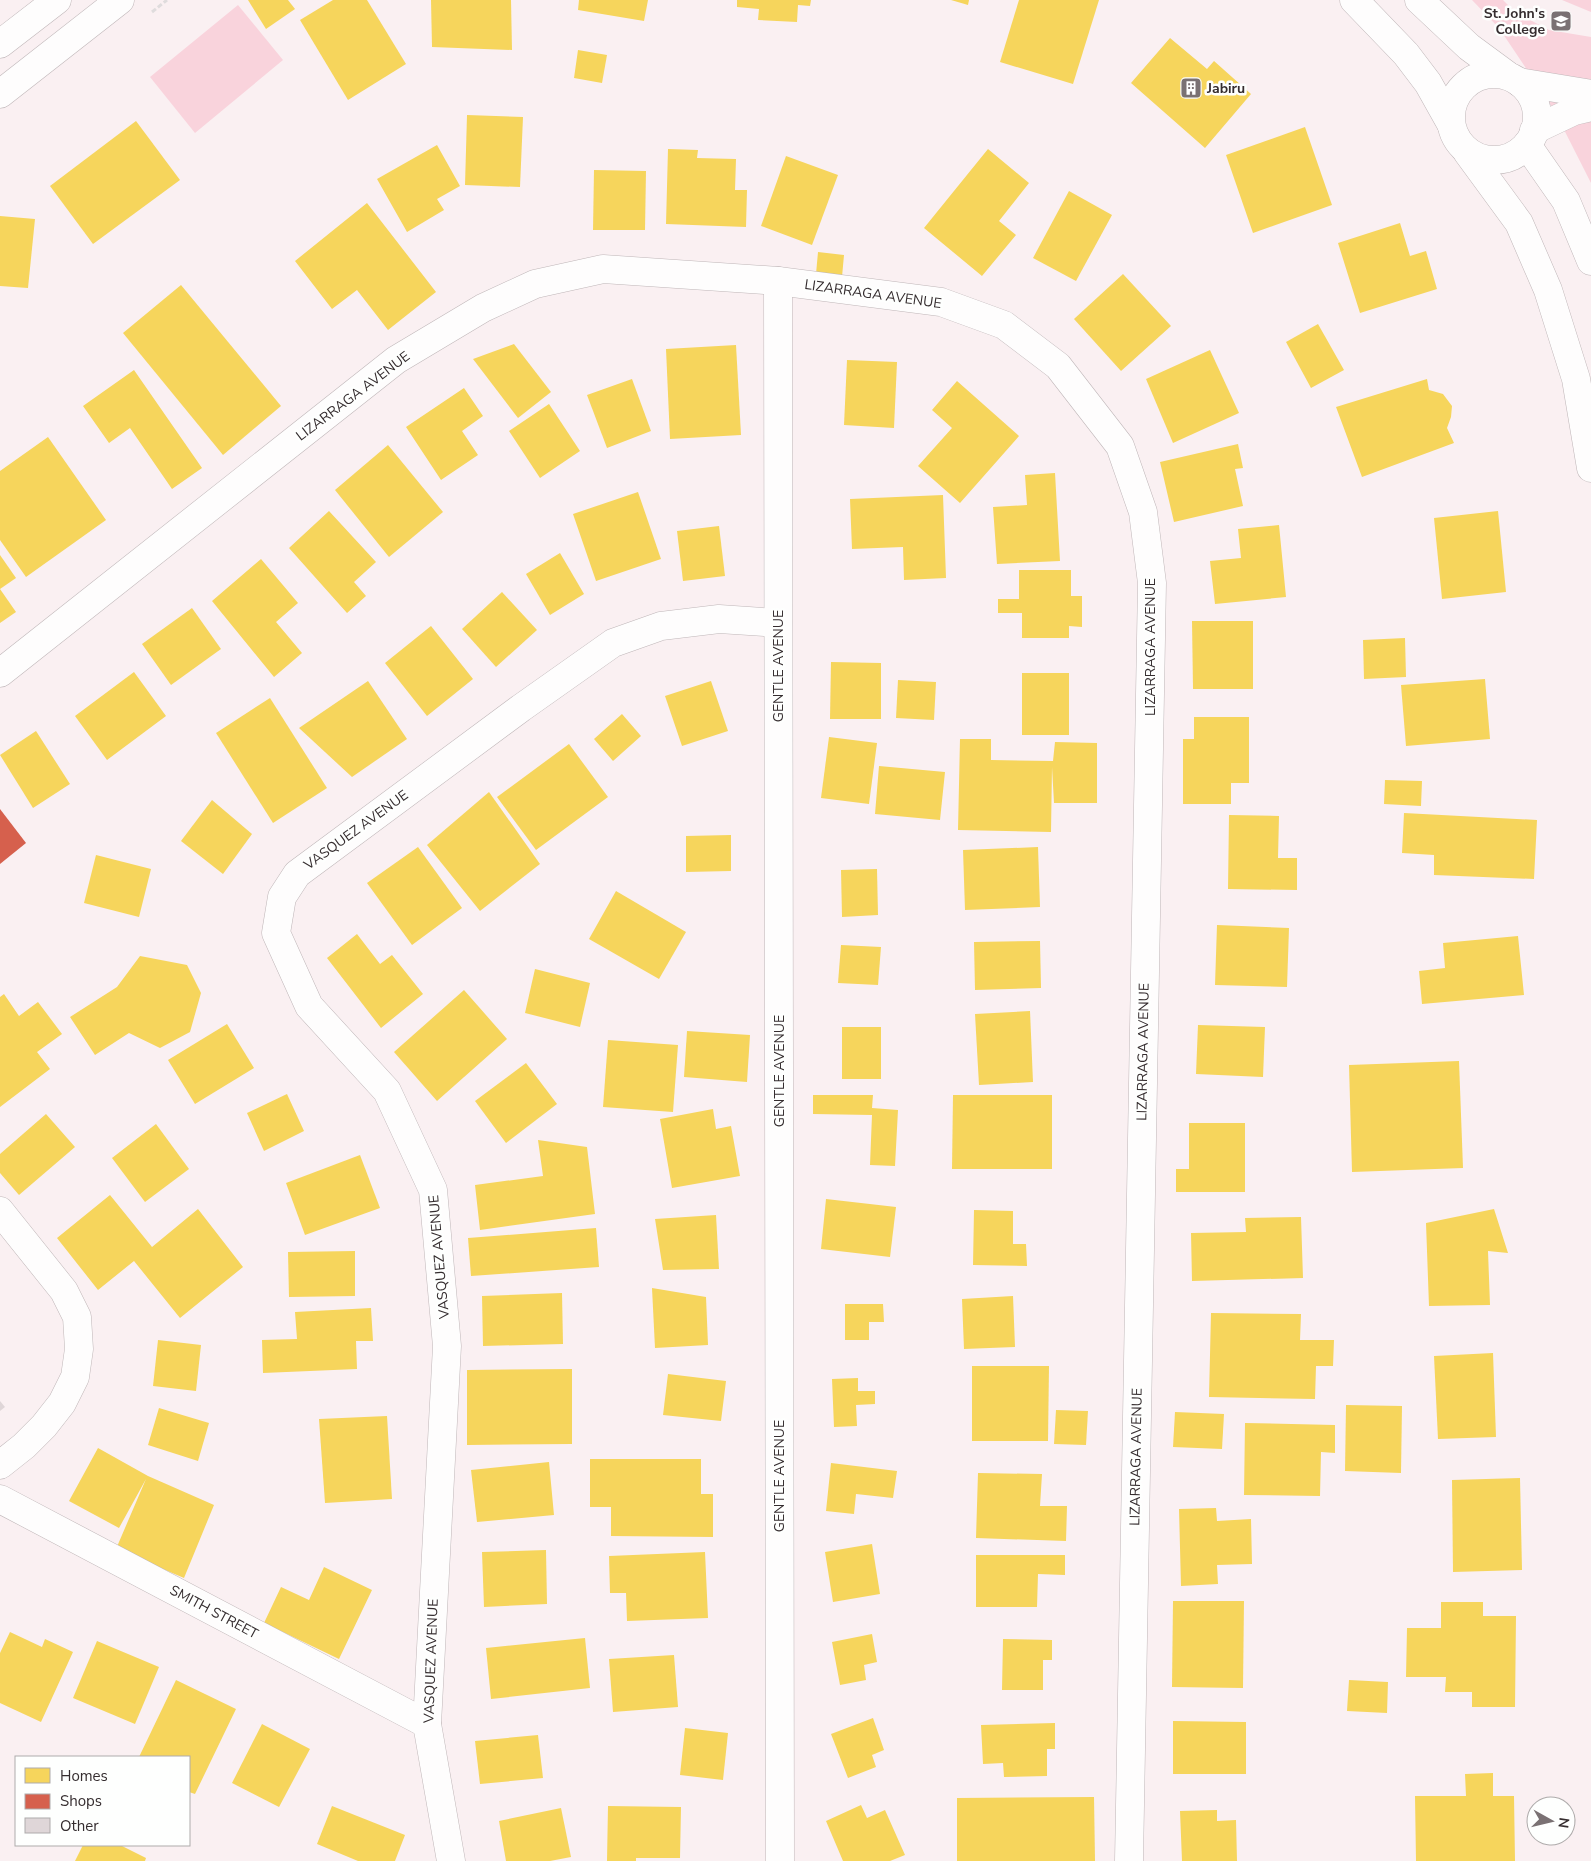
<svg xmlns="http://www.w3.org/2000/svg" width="1591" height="1861" font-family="'Nunito Sans',sans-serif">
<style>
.green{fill:#f9d3dc}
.homes{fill:#f6d55c}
.shops{fill:#d6604d}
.building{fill:#dfd6d8}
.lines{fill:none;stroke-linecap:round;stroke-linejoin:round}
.minor-casing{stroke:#bfb6b8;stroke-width:29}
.secondary-casing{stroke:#bfb6b8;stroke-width:29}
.path{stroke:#dfdcdd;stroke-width:3;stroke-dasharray:5 2.5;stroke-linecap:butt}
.minor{stroke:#fefdfd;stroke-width:28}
.secondary{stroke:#fefdfd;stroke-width:28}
.labels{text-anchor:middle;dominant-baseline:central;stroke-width:5;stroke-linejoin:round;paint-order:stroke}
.poi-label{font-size:14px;font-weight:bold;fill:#352d2f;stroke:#fefffe;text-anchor:end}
.street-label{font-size:14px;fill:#352d2f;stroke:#fefffe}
</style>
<rect width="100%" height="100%" fill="#faf0f2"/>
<!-- green -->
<g class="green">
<path d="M 1472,0 L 1503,0 L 1515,12 L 1549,30 L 1591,37 L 1591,183 L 1554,110 L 1499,28 Z"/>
<path d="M 1562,0 L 1591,0 L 1591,12 Z"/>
<path d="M 238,5 L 283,60 L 195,133 L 150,77 Z"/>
</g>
<!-- homes -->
<g class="homes">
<path d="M 248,0 L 288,0 L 295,9 L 266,29 Z"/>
<path d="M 333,0 L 367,0 L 406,64 L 348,100 L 300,20 Z"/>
<path d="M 431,0 L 511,0 L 512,50 L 432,47 Z"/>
<path d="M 579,0 L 648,0 L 644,21 L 578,10 Z"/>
<path d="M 737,0 L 811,0 L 810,6 L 798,5 L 797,22 L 758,20 L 759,9 L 737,7 Z"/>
<path d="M 951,0 L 969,0 L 968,5 Z"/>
<path d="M 1019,0 L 1099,0 L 1073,84 L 1000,62 Z"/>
<path d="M 1170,38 L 1207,69 L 1214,61 L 1251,94 L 1205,148 L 1131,83 Z"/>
<path d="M 578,50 L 607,55 L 602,83 L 574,78 Z"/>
<path d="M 467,115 L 523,117 L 520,187 L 465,185 Z"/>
<path d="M 136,121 L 180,180 L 93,244 L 50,186 Z"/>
<path d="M 1305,127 L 1332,205 L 1253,233 L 1226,155 Z"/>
<path d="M 437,145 L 460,186 L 437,199 L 444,210 L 407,232 L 377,179 Z"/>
<path d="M 668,149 L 698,150 L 697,158 L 736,159 L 735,190 L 747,190 L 746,227 L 666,224 Z"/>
<path d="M 988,149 L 1029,183 L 999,221 L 1016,235 L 982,276 L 924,228 Z"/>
<path d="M 786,156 L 838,175 L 812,245 L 761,226 Z"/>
<path d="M 594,170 L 646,171 L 645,230 L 593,230 Z"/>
<path d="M 1069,191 L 1112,215 L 1076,281 L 1033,258 Z"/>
<path d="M 367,203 L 436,292 L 388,330 L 357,290 L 332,309 L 295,261 Z"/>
<path d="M 0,216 L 35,219 L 28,288 L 0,286 Z"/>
<path d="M 1400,223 L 1410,256 L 1426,251 L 1437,289 L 1360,313 L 1338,243 Z"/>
<path d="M 818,252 L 844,255 L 842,277 L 816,274 Z"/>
<path d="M 1123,274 L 1171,326 L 1121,371 L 1074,319 Z"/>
<path d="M 181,285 L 281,406 L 223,455 L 123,333 Z"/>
<path d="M 1318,324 L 1344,370 L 1311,388 L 1286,342 Z"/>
<path d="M 514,344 L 551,392 L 518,418 L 473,359 Z"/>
<path d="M 736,345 L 741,435 L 670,439 L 666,349 Z"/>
<path d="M 1210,350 L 1239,413 L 1173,443 L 1146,379 Z"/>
<path d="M 847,360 L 897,362 L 894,428 L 844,425 Z"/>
<path d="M 134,370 L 202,468 L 172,489 L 130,428 L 109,443 L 83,406 Z"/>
<path d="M 632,379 L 651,431 L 607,448 L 587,395 Z"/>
<path d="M 1427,379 L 1429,390 L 1443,394 L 1452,406 L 1451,417 L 1447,428 L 1454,443 L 1362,477 L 1336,407 Z"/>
<path d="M 957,381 L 1019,436 L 960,503 L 918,466 L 952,428 L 932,410 Z"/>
<path d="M 464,388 L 483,416 L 462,431 L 478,455 L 441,480 L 406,427 Z"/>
<path d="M 549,404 L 580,451 L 540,478 L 509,431 Z"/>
<path d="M 48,437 L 106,520 L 26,577 L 0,540 L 0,471 Z"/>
<path d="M 1238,444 L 1243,468 L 1235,469 L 1243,506 L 1174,522 L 1160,462 Z"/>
<path d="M 388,445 L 443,512 L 389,557 L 335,490 Z"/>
<path d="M 1055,473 L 1060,561 L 997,564 L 993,507 L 1027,505 L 1025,475 Z"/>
<path d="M 638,492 L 661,559 L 596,581 L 573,514 Z"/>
<path d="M 943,495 L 946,578 L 904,580 L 903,547 L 852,549 L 850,499 Z"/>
<path d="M 329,511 L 376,562 L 354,582 L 366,596 L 347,613 L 289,548 Z"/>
<path d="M 1498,511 L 1506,592 L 1442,599 L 1434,518 Z"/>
<path d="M 1279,525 L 1286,597 L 1215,604 L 1210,561 L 1241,558 L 1238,529 Z"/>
<path d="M 719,526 L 725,576 L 683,581 L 677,531 Z"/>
<path d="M 560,553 L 584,594 L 550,615 L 526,574 Z"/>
<path d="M 0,555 L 16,578 L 0,589 Z"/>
<path d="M 261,559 L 298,603 L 276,622 L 302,653 L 274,677 L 212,601 Z"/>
<path d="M 1019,570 L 1071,570 L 1071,596 L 1082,596 L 1082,627 L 1069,626 L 1069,638 L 1022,638 L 1022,613 L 998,613 L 998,599 L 1019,599 Z"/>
<path d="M 0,589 L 16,612 L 0,623 Z"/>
<path d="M 502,592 L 537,630 L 496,667 L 462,629 Z"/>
<path d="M 192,608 L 221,649 L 171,685 L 142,644 Z"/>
<path d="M 1192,621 L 1253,621 L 1253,689 L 1193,689 Z"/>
<path d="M 431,626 L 473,679 L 427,716 L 385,663 Z"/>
<path d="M 1405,638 L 1406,677 L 1364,679 L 1363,640 Z"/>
<path d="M 831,662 L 881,663 L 881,719 L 830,719 Z"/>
<path d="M 134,672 L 166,716 L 107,760 L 75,716 Z"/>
<rect x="1022" y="673" width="47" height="62"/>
<path d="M 1485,679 L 1490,739 L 1406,746 L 1401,685 Z"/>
<path d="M 898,680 L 936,682 L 934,720 L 896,718 Z"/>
<path d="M 368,681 L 407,739 L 352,777 L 299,728 Z"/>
<path d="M 711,681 L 728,731 L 682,746 L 665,696 Z"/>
<path d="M 270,698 L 327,788 L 273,823 L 216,733 Z"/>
<path d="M 622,714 L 641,736 L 613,761 L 594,739 Z"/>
<path d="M 1194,717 L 1249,717 L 1249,783 L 1231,783 L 1231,804 L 1183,804 L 1183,739 L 1194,739 Z"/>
<path d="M 36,731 L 70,784 L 33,808 L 0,755 Z"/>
<path d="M 829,737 L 877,743 L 869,804 L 821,798 Z"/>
<path d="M 960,739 L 991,739 L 991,760 L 1053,761 L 1055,742 L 1097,743 L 1097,803 L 1054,803 L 1052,767 L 1051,832 L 958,830 Z"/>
<path d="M 569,744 L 608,797 L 536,850 L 497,797 Z"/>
<path d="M 879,766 L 945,772 L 940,820 L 875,814 Z"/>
<path d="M 1385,780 L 1422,781 L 1421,806 L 1384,804 Z"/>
<path d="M 489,792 L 540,864 L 480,911 L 427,845 Z"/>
<path d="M 212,800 L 252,834 L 223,874 L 181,841 Z"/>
<path d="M 1404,813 L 1537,820 L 1534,879 L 1434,875 L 1434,855 L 1402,853 Z"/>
<path d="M 1229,815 L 1279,816 L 1278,858 L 1297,858 L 1297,890 L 1228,889 Z"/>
<path d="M 731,835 L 731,871 L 686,872 L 686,836 Z"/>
<path d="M 418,847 L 462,908 L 412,945 L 367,883 Z"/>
<path d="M 1038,847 L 1040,907 L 965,910 L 963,850 Z"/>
<path d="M 96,855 L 151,869 L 139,917 L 84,903 Z"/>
<path d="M 877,869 L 878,915 L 842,917 L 841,870 Z"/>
<path d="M 616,891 L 686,932 L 659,979 L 589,939 Z"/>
<path d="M 1217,925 L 1289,928 L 1287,987 L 1215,985 Z"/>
<path d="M 357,934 L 380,964 L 392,955 L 423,994 L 381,1028 L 327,958 Z"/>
<path d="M 1518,936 L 1524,995 L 1422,1004 L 1419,971 L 1445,968 L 1443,943 Z"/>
<path d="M 1040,941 L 1041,988 L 975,990 L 974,942 Z"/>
<path d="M 841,945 L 881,947 L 878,985 L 838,983 Z"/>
<path d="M 140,956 L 187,965 L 201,993 L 190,1032 L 160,1048 L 129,1033 L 95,1055 L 70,1017 L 117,987 Z"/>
<path d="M 535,969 L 590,983 L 580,1027 L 525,1013 Z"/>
<path d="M 464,990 L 507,1039 L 437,1101 L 394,1052 Z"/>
<path d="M 4,994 L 19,1016 L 38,1002 L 62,1034 L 37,1052 L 50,1069 L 0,1107 L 0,997 Z"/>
<path d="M 1030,1011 L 1033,1082 L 979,1085 L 975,1014 Z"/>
<path d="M 227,1024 L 254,1068 L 195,1104 L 168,1060 Z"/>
<path d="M 1198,1025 L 1265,1027 L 1263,1077 L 1196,1074 Z"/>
<rect x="842" y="1027" width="39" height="52"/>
<path d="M 687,1031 L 750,1035 L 747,1082 L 684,1077 Z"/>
<path d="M 608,1040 L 678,1045 L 673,1112 L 603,1107 Z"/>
<path d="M 1459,1061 L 1463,1168 L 1352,1172 L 1349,1065 Z"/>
<path d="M 526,1063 L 557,1104 L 506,1143 L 475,1101 Z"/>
<path d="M 287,1094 L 304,1131 L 264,1151 L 247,1113 Z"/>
<path d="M 813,1095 L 873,1095 L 872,1108 L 898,1110 L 895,1166 L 870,1165 L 872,1115 L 813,1114 Z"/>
<path d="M 953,1095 L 1052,1095 L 1052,1169 L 952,1169 Z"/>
<path d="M 713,1109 L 716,1129 L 731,1126 L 740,1176 L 672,1188 L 660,1119 Z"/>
<path d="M 46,1114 L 75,1147 L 19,1195 L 0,1173 L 0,1154 Z"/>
<path d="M 1189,1123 L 1245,1123 L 1245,1192 L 1176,1192 L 1176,1169 L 1189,1169 Z"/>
<path d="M 156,1124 L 189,1169 L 145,1202 L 112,1158 Z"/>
<path d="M 538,1140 L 587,1147 L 595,1214 L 480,1230 L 475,1185 L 543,1176 Z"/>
<path d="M 360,1155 L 380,1208 L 305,1235 L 286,1183 Z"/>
<path d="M 110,1195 L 152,1247 L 198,1209 L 243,1267 L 180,1318 L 134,1261 L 98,1290 L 57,1238 Z"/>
<path d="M 826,1199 L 896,1207 L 890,1257 L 821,1249 Z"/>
<path d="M 1494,1209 L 1508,1253 L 1488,1251 L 1490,1305 L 1429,1306 L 1426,1223 Z"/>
<path d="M 974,1210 L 1013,1211 L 1013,1244 L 1026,1244 L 1027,1266 L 973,1265 Z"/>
<path d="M 716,1215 L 719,1269 L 663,1270 L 655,1219 Z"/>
<path d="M 1301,1217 L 1303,1278 L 1192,1281 L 1191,1233 L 1246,1232 L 1245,1218 Z"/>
<path d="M 596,1228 L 599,1267 L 471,1276 L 468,1238 Z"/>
<path d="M 355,1251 L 355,1296 L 289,1297 L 288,1252 Z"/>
<path d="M 652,1288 L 706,1297 L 708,1345 L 655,1348 Z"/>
<path d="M 562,1293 L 563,1344 L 483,1346 L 482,1296 Z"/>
<path d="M 1013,1296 L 1015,1347 L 964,1349 L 962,1299 Z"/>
<path d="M 845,1304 L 883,1304 L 884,1322 L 869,1322 L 869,1340 L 845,1340 Z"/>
<path d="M 371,1308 L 373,1341 L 356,1341 L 357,1369 L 263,1373 L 262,1340 L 297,1339 L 295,1312 Z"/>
<path d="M 1211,1313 L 1301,1314 L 1300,1340 L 1334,1340 L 1333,1366 L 1316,1366 L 1315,1399 L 1209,1397 Z"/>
<path d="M 158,1340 L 201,1345 L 196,1391 L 153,1386 Z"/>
<path d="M 1493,1353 L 1496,1437 L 1438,1439 L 1434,1356 Z"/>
<path d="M 972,1366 L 1049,1366 L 1048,1441 L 972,1441 Z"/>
<path d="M 572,1369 L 572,1444 L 467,1445 L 467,1370 Z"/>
<path d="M 668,1374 L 726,1381 L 721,1421 L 663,1415 Z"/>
<path d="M 858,1378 L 858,1391 L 875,1391 L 875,1404 L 856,1405 L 857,1426 L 834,1427 L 832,1379 Z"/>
<path d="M 1346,1405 L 1402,1406 L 1401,1473 L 1345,1471 Z"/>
<path d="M 159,1408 L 209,1423 L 198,1461 L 148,1445 Z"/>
<path d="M 1056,1410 L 1088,1411 L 1086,1445 L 1054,1444 Z"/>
<path d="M 1175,1412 L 1224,1414 L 1222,1449 L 1173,1447 Z"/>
<path d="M 387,1416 L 392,1499 L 325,1503 L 319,1419 Z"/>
<path d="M 1245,1423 L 1335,1425 L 1335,1453 L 1321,1452 L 1320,1496 L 1244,1495 Z"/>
<path d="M 98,1448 L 148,1476 L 214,1505 L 184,1578 L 116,1549 L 146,1479 L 119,1528 L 69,1501 Z"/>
<path d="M 590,1459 L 701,1459 L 701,1494 L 713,1494 L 713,1537 L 611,1536 L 611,1507 L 590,1507 Z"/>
<path d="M 549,1462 L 554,1515 L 477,1522 L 471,1470 Z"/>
<path d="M 831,1463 L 897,1471 L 893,1498 L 856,1494 L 854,1514 L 826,1511 Z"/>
<path d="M 978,1473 L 1042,1474 L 1040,1506 L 1067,1506 L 1066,1541 L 976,1538 Z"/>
<path d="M 1520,1478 L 1522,1570 L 1453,1572 L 1452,1480 Z"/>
<path d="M 1216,1508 L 1217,1521 L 1251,1519 L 1252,1564 L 1217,1565 L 1218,1584 L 1181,1586 L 1179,1509 Z"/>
<path d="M 872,1544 L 880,1594 L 833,1602 L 825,1552 Z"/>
<path d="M 546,1550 L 547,1604 L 484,1607 L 482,1552 Z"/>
<path d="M 705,1552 L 708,1618 L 627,1621 L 626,1593 L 610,1593 L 609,1556 Z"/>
<path d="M 976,1555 L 1065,1555 L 1065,1575 L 1038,1574 L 1037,1607 L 976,1607 Z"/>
<path d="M 324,1567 L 372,1590 L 339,1659 L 264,1623 L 281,1587 L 309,1600 Z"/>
<path d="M 1173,1601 L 1244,1601 L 1243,1688 L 1172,1687 Z"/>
<path d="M 1441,1602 L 1483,1602 L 1483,1616 L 1516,1616 L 1515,1707 L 1472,1707 L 1472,1692 L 1445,1692 L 1446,1677 L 1406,1677 L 1407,1628 L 1441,1628 Z"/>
<path d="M 10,1632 L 42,1647 L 45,1639 L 73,1652 L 41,1722 L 0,1703 L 0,1653 Z"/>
<path d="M 872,1634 L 877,1662 L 864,1665 L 866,1680 L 840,1685 L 832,1642 Z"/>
<path d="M 585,1638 L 590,1688 L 491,1699 L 486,1648 Z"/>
<path d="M 1003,1639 L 1052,1640 L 1052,1660 L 1043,1660 L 1043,1690 L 1002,1690 Z"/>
<path d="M 97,1641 L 159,1667 L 135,1724 L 73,1698 Z"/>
<path d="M 674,1655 L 678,1707 L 613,1712 L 609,1659 Z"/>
<path d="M 176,1680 L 236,1709 L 195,1794 L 189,1792 L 189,1757 L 139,1757 Z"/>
<path d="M 1349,1680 L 1388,1682 L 1387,1713 L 1347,1711 Z"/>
<path d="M 873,1718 L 884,1750 L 872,1755 L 876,1767 L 848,1778 L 831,1734 Z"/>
<path d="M 1173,1721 L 1246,1722 L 1246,1774 L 1173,1774 Z"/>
<path d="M 1055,1723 L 1055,1749 L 1047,1749 L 1047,1776 L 1004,1777 L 1003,1763 L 983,1764 L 981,1725 Z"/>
<path d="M 262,1724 L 310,1749 L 279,1807 L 232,1783 Z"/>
<path d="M 685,1728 L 728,1733 L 723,1780 L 680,1775 Z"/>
<path d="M 538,1735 L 543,1778 L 480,1784 L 475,1741 Z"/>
<path d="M 1493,1773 L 1493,1796 L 1514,1796 L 1515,1861 L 1416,1861 L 1415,1796 L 1466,1796 L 1465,1774 Z"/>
<path d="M 1094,1797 L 1095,1861 L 957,1861 L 957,1798 Z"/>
<path d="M 861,1805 L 867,1818 L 885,1810 L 905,1855 L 890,1861 L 843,1861 L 826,1821 Z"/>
<path d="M 332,1806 L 405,1835 L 395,1861 L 358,1861 L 317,1844 Z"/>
<path d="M 608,1806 L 681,1807 L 680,1858 L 636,1858 L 636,1861 L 607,1861 Z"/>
<path d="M 561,1808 L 571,1857 L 550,1861 L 506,1861 L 499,1821 Z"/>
<path d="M 1217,1810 L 1217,1821 L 1236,1820 L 1237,1861 L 1182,1861 L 1180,1811 Z"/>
<path d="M 83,1845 L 120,1845 L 146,1858 L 145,1861 L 75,1861 Z"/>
</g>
<!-- shops -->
<path class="shops" d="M 0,809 L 26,843 L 0,864 Z"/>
<!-- building -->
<path class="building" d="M 0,1401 L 5,1407 L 0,1411 Z"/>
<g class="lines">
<!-- minor casing -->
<g class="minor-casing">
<g id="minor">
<path d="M 1519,82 L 1591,94"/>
<path d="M 1534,130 L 1574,111 L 1591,107"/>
<path d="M 778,281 L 780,1861"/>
<path d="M 0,673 L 396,360 L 483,308 L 535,284 L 603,269 L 778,281 L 941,302 L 1004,325 L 1058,366 L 1120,446 L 1143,512 L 1152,583 L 1129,1861"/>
<path d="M 0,1211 L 64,1291 L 77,1317 L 79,1349 L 75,1377 L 62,1403 L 44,1426 L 24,1446 L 0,1465"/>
<path d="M 0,1499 L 427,1724"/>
<path d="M 451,1861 L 427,1724 L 447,1346 L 433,1190 L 387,1091 L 309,1006 L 276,933 L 282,897 L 297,874 L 521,708 L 613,643 L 661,626 L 719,619 L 778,623"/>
</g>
</g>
<!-- secondary casing -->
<g class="secondary-casing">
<g id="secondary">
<path d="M 1354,0 L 1406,54 L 1428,83 L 1451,124"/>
<path d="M 1419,0 L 1469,47 L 1507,75"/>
<path d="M 0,44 L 57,0"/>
<circle cx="1494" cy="117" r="43"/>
<path d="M 0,94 L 120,0"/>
<path d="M 1527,145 L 1566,201 L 1591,261"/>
<path d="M 1467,152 L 1519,223 L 1548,290 L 1576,379 L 1591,468"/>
</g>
</g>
<!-- path -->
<path class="path" d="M 152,12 L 167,0"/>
<!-- minor -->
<use href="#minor" class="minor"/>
<!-- secondary -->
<use href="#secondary" class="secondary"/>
</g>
<!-- icons -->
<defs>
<g id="school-square" transform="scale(1.125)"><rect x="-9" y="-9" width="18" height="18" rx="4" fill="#7a7173" stroke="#fefffe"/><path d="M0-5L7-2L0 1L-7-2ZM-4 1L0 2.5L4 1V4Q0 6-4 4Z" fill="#fff"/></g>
<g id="building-square" transform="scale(1.125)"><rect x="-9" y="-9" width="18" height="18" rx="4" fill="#7a7173" stroke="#fefffe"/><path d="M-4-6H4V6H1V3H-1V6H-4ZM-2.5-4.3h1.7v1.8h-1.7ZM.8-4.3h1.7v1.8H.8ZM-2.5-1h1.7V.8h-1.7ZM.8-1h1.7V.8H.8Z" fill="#fff"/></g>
</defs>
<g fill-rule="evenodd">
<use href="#school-square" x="1561" y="21"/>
<use href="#building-square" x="1191" y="88"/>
</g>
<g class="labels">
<!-- poi labels -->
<g class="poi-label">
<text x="1545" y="13">St. John's<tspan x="1545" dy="16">College</tspan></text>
<text x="1207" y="88" text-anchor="start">Jabiru</text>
</g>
<!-- street labels -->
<g class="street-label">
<text transform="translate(873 294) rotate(8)">LIZARRAGA AVENUE</text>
<text transform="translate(353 396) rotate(-37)">LIZARRAGA AVENUE</text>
<text transform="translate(1150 647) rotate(-90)">LIZARRAGA AVENUE</text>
<text transform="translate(778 666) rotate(-90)">GENTLE AVENUE</text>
<text transform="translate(356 830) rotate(-36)">VASQUEZ AVENUE</text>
<text transform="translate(1143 1052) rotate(-89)">LIZARRAGA AVENUE</text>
<text transform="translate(779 1071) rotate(-90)">GENTLE AVENUE</text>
<text transform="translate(439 1257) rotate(-95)">VASQUEZ AVENUE</text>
<text transform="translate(1136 1457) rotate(-89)">LIZARRAGA AVENUE</text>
<text transform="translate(779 1476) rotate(-90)">GENTLE AVENUE</text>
<text transform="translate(214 1612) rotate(28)">SMITH STREET</text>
<text transform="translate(431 1661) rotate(-88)">VASQUEZ AVENUE</text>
</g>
</g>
<!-- legend -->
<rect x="15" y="1756" width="175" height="90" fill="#fefffe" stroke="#aeabab"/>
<rect x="25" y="1768" width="25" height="15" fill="#f6d55c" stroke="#aeabab"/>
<text x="60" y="1781" font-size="15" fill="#352d2f">Homes</text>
<rect x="25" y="1794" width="25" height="15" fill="#d6604d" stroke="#aeabab"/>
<text x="60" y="1806" font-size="15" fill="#352d2f">Shops</text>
<rect x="25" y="1818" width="25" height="15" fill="#dfd6d8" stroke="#aeabab"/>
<text x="60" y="1831" font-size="15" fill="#352d2f">Other</text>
<!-- north arrow -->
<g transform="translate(1551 1821) rotate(98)"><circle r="24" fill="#fefffe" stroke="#aeabab"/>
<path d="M0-4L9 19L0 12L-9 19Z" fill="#7a7173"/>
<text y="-8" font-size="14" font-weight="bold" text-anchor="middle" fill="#352d2f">N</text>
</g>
</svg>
